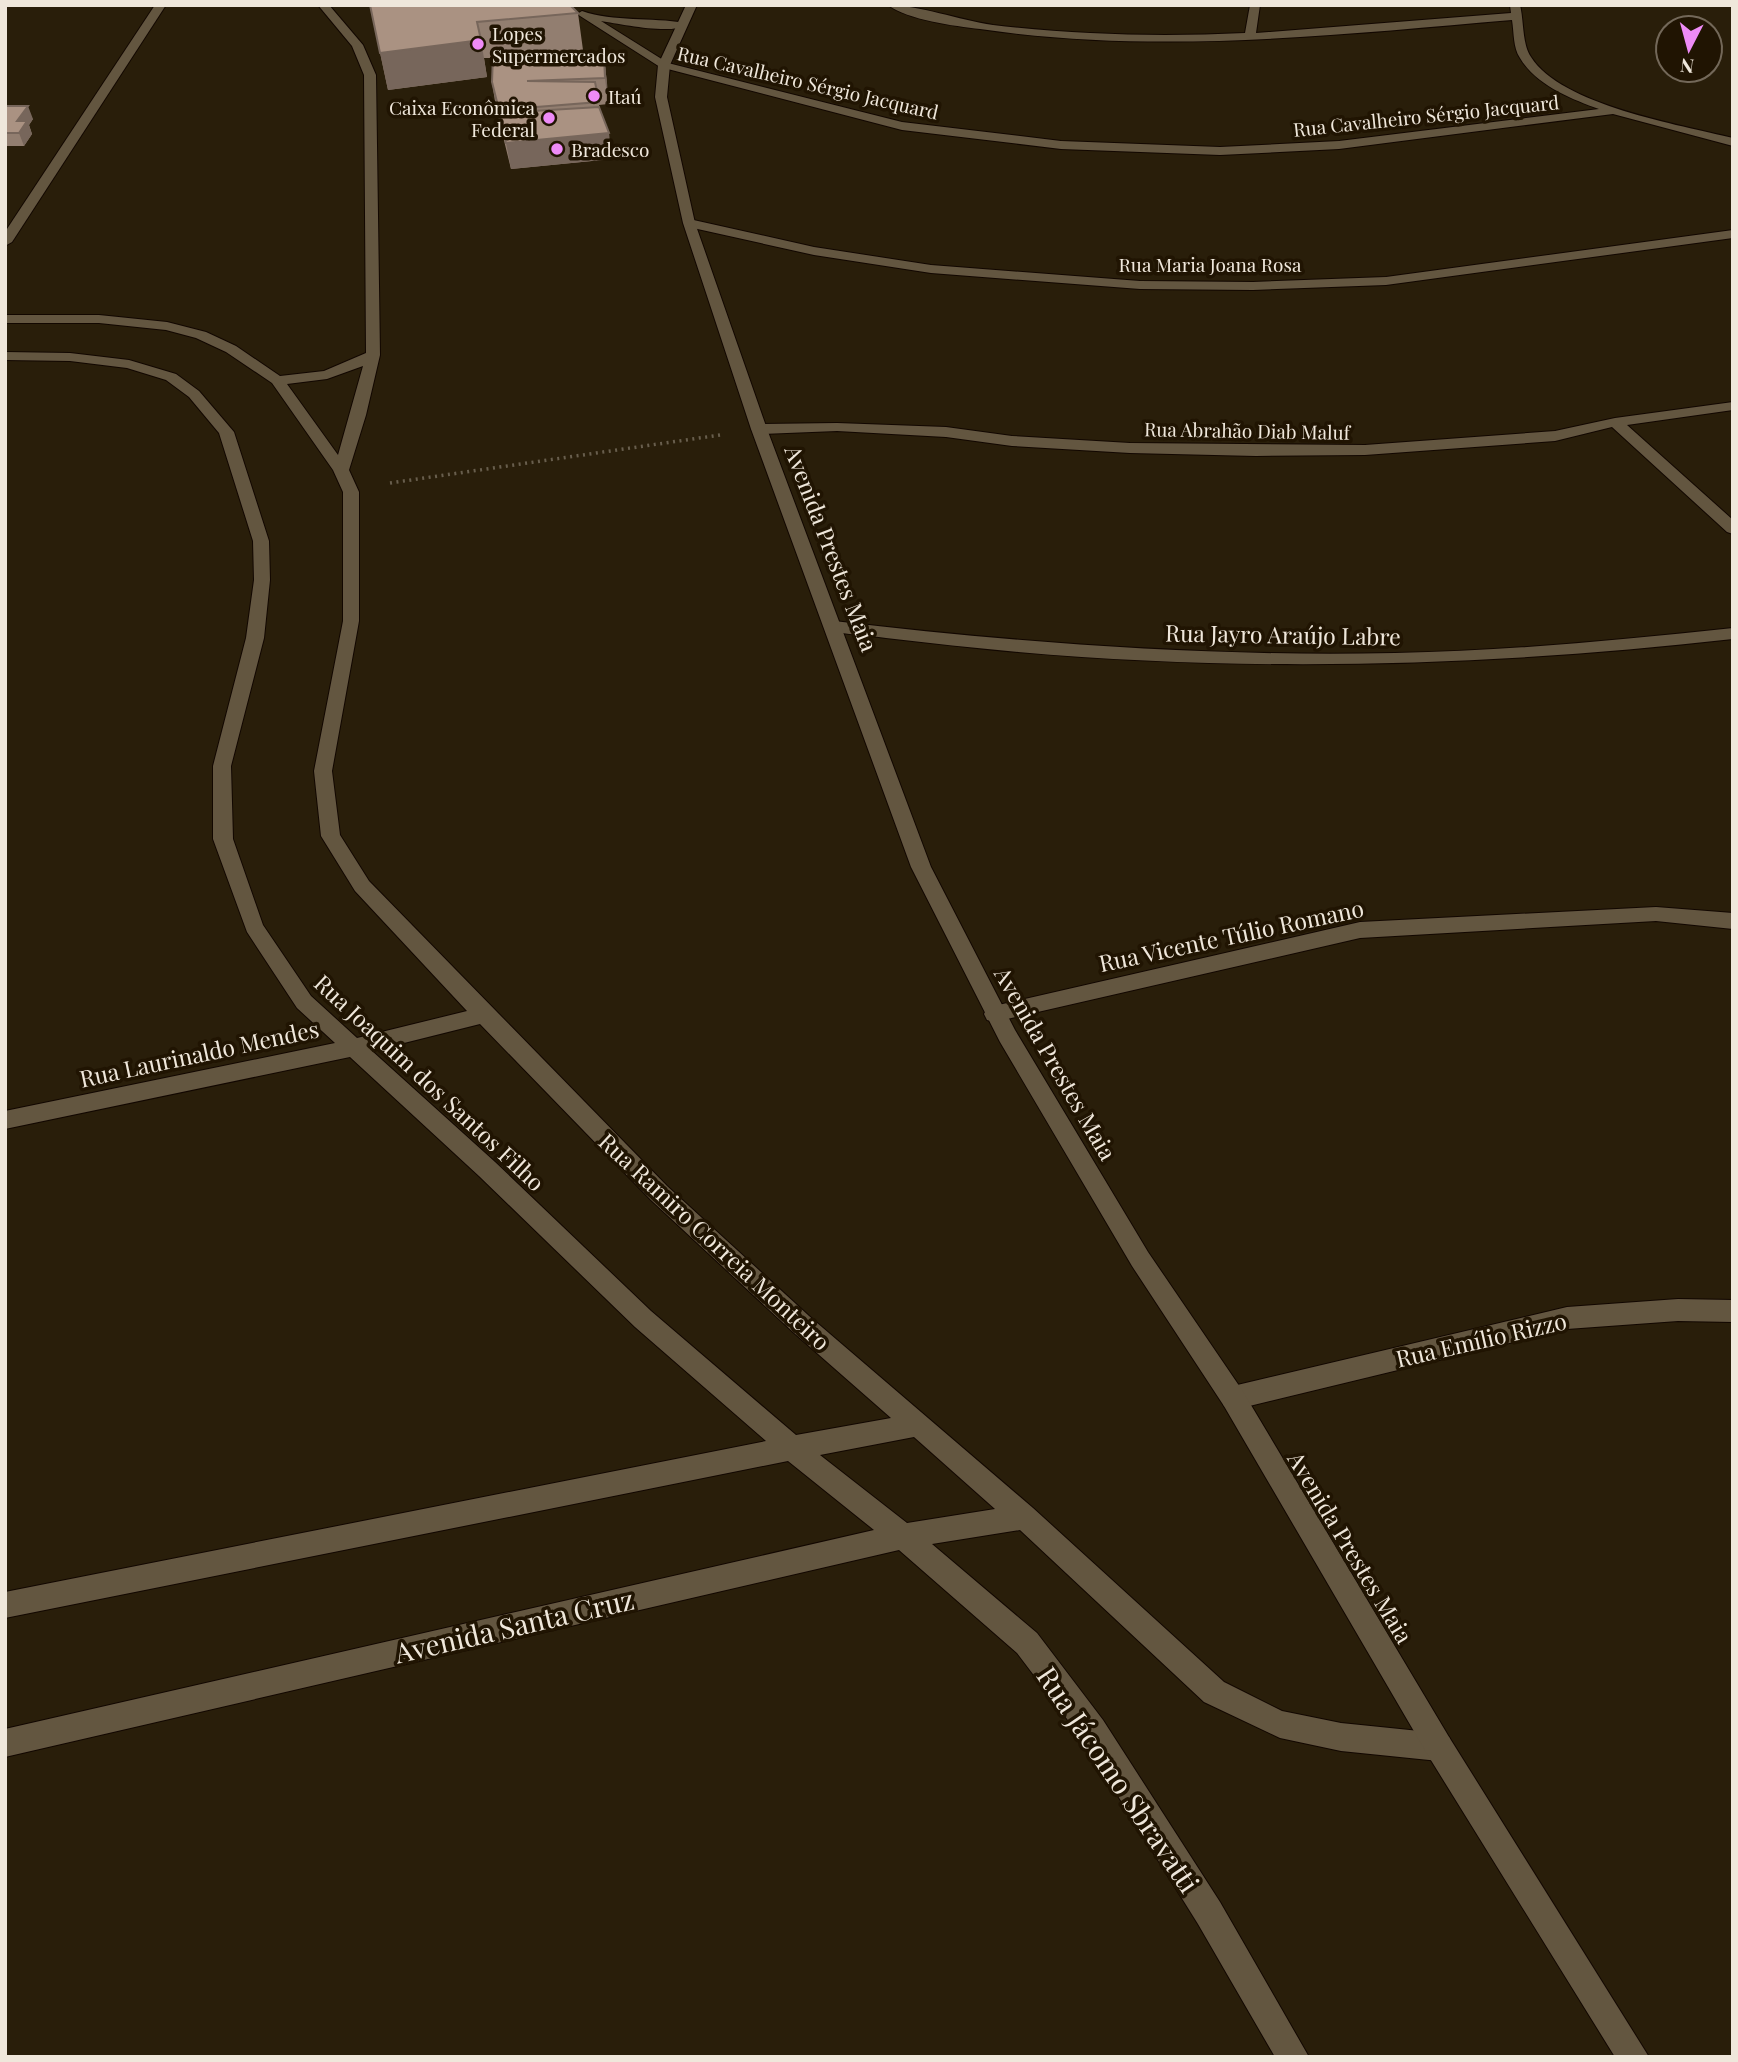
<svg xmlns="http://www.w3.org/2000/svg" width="1738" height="2062" font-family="'Playfair Display',serif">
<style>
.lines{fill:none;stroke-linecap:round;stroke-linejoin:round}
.street-casing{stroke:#120700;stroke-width:2}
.secondary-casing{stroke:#120700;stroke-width:2}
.path{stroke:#685e4d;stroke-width:3.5;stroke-dasharray:2 4.5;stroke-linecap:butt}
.street{fill:#635640;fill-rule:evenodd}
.secondary{fill:#635640;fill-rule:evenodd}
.wall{fill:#927e70}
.shaded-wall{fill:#77665b}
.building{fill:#aa9282;stroke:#77665b;stroke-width:2}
.poi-dot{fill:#ee8bf7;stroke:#201402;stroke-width:2.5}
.labels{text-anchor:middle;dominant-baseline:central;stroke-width:7;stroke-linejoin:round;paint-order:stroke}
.far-poi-label{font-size:19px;fill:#efe7db;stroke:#201402;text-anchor:start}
.far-street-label{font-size:19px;fill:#efe7db;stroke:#201402}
.street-label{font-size:23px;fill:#efe7db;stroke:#201402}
.near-street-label{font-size:28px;fill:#efe7db;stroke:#201402}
</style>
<rect width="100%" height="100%" fill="#291e0a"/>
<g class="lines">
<!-- street casing -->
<g class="street-casing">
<g id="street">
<path d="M 155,5 L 166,5 L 12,242 L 5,246 L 5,232 Z"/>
<path d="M 318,5 L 329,5 L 363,45 L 376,75 L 380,355 L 366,415 L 349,470 L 359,492 L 359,621 L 332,771 L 340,835 L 369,881 L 667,1186 L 809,1316 L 1033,1508 L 1224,1682 L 1282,1711 L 1341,1723 L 1439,1733 L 1449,1737 L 1453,1747 L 1449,1757 L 1439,1761 L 1341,1751 L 1280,1738 L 1204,1702 L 1020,1530 L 932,1544 L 1037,1633 L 1103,1720 L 1220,1902 L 1309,2057 L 1275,2057 L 1198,1924 L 1083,1740 L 1017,1653 L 899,1550 L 5,1757 L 5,1729 L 874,1530 L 788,1461 L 5,1618 L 5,1592 L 766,1441 L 635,1327 L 479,1176 L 350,1057 L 5,1129 L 5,1111 L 335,1043 L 297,1008 L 247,932 L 213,839 L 213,766 L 246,638 L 254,580 L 253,541 L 219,433 L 189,397 L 166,380 L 127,368 L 70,361 L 5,360 L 5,352 L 70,353 L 129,360 L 176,374 L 199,391 L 234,432 L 269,541 L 270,580 L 264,638 L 231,766 L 233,839 L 263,925 L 311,996 L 357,1038 L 467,1011 L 355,891 L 321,836 L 314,771 L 343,621 L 343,492 L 333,470 L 272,383 L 226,352 L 196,338 L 166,330 L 99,323 L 5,323 L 5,315 L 99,315 L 167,322 L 206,332 L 236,346 L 280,376 L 324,371 L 366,353 L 364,75 L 352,46 ZM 363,366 L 338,455 L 287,384 L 327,379 ZM 480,1024 L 651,1200 L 793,1332 L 891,1418 L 796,1435 L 651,1311 L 495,1162 L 372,1051 ZM 914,1437 L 995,1509 L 907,1523 L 820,1455 Z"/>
<path d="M 888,5 C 919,5 959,20 993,25 C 1076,35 1161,37 1245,33 L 1250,5 L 1260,5 L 1256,33 L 1511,13 L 1510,5 L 1520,5 C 1524,21 1522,44 1531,57 C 1561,105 1680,125 1733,138 L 1733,146 L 1613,114 L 1339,149 L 1220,155 L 1061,149 L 902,130 L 660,67 L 577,14 L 582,11 C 614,22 651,17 685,23 L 686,25 C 672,35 620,24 601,21 L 668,63 L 902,122 L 1061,141 L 1220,147 L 1339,141 L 1599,109 C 1571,99 1536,85 1520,58 C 1513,48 1514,32 1512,20 C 1335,35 1157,55 980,29 C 954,26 908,20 888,5 Z"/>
<path d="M 689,219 L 814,247 L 931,265 L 1140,281 L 1253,282 L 1386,277 L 1733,230 L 1733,238 L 1386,285 L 1253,290 L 1140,289 L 931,273 L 814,255 L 684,226 L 684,220 Z"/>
<path d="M 1733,402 L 1733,410 L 1627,425 L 1733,520 L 1733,534 L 1727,532 L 1612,427 L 1555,441 L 1365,455 L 1256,456 L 1130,453 L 1012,446 L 946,437 L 837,431 L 759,434 L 751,429 L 759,424 L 837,423 L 946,427 L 1012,436 L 1130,443 L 1365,445 L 1555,431 L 1615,418 Z"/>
<path d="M 834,621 C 1020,643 1207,657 1395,653 C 1508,651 1620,640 1733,628 L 1733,639 C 1495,666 1257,673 1018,652 C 974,648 930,643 886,638 C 867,635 846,635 828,630 L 826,626 L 828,622 Z"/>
<path d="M 1656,907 L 1733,913 L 1733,929 L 1656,921 L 1360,938 L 994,1022 L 987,1020 L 984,1014 L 987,1008 L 994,1006 L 1360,922 Z"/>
<path d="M 1678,1299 L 1733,1300 L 1733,1322 L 1678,1321 L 1567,1329 L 1233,1410 L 1224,1406 L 1221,1398 L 1224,1390 L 1233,1386 L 1567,1307 Z"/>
</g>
</g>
<!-- secondary casing -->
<g class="secondary-casing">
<path id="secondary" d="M 686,5 L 697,5 L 670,65 L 667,97 L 695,223 L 767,429 L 931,867 L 1015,1030 L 1148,1252 L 1242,1390 L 1449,1737 L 1649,2057 L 1615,2057 L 1429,1757 L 1224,1406 L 1132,1266 L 1000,1042 L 911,867 L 751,429 L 683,223 L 655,97 L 658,65 Z"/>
</g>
<!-- path -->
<path class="path" d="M 390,483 L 720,435"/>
<!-- street -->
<use href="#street" class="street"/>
<!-- secondary -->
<use href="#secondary" class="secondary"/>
</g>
<!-- wall -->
<g class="wall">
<path d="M 370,5 L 578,13 L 583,50 L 511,56 L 604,57 L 607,83 L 608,104 L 599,105 L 612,159 L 511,169 L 496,108 L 492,82 L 493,58 L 484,58 L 487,77 L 388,90 Z"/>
<path d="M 5,106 L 33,119 L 29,125 L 32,134 L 24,146 L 5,146 Z"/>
</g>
<!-- shaded-wall -->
<g class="shaded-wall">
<path d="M 481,40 L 487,77 L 388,90 L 380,53 Z"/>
<path d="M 604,57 L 607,83 L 608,104 L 605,78 Z"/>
<path d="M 28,106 L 33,119 L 29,125 L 32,134 L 24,146 L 19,133 L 17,121 Z"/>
<path d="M 609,133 L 612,159 L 511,169 L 506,143 Z"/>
</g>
<!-- building -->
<g class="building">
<path d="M 370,5 L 570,5 L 578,13 L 477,22 L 481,40 L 380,53 Z"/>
<path d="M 493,56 L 604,57 L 605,78 L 527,81 L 595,82 L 599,102 L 499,110 L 492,82 Z"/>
<path d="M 5,106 L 28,106 L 17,121 L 27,121 L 19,133 L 5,133 Z"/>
<path d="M 599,107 L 609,133 L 506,143 L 499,113 Z"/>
</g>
<!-- markers -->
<g class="poi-dot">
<circle cx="478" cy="44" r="7"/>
<circle cx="594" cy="96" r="7"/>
<circle cx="549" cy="118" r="7"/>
<circle cx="557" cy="149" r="7"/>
</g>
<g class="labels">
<!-- far-poi labels -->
<g class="far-poi-label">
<text x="492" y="33">Lopes<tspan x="492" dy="22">Supermercados</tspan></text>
<text x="608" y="96">Itaú</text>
<text x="535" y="107" text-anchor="end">Caixa Econômica<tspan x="535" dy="22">Federal</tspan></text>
<text x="571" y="149">Bradesco</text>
</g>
<!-- far-street labels -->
<g class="far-street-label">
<text transform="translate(808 82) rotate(13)">Rua Cavalheiro Sérgio Jacquard</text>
<text transform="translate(1426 115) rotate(-6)">Rua Cavalheiro Sérgio Jacquard</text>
<text x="1210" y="264">Rua Maria Joana Rosa</text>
<text transform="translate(1247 430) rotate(1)">Rua Abrahão Diab Maluf</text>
</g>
<!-- street labels -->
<g class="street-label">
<text transform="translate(832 548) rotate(69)">Avenida Prestes Maia</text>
<text transform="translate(1283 634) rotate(1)">Rua Jayro Araújo Labre</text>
<text transform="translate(1231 935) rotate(-12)">Rua Vicente Túlio Romano</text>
<text transform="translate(199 1053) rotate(-12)">Rua Laurinaldo Mendes</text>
<text transform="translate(1056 1063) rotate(60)">Avenida Prestes Maia</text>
<text transform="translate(430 1082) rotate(43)">Rua Joaquim dos Santos Filho</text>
<text transform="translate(715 1241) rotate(43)">Rua Ramiro Correia Monteiro</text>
<text transform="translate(1481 1339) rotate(-13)">Rua Emílio Rizzo</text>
<text transform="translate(1351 1547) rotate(59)">Avenida Prestes Maia</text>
</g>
<!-- near-street labels -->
<g class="near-street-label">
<text transform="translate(514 1625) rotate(-13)">Avenida Santa Cruz</text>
<text transform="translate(1119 1779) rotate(56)">Rua Jácomo Sbravatti</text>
</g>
</g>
<!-- border -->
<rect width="1738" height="2062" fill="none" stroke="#efe7db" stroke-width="14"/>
<!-- north arrow -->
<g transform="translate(1689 49) rotate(186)"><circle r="33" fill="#201402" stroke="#736859" stroke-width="2"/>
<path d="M0-5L12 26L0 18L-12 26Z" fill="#ee8bf7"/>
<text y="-10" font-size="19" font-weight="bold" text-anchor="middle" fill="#efe7db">N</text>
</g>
</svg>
